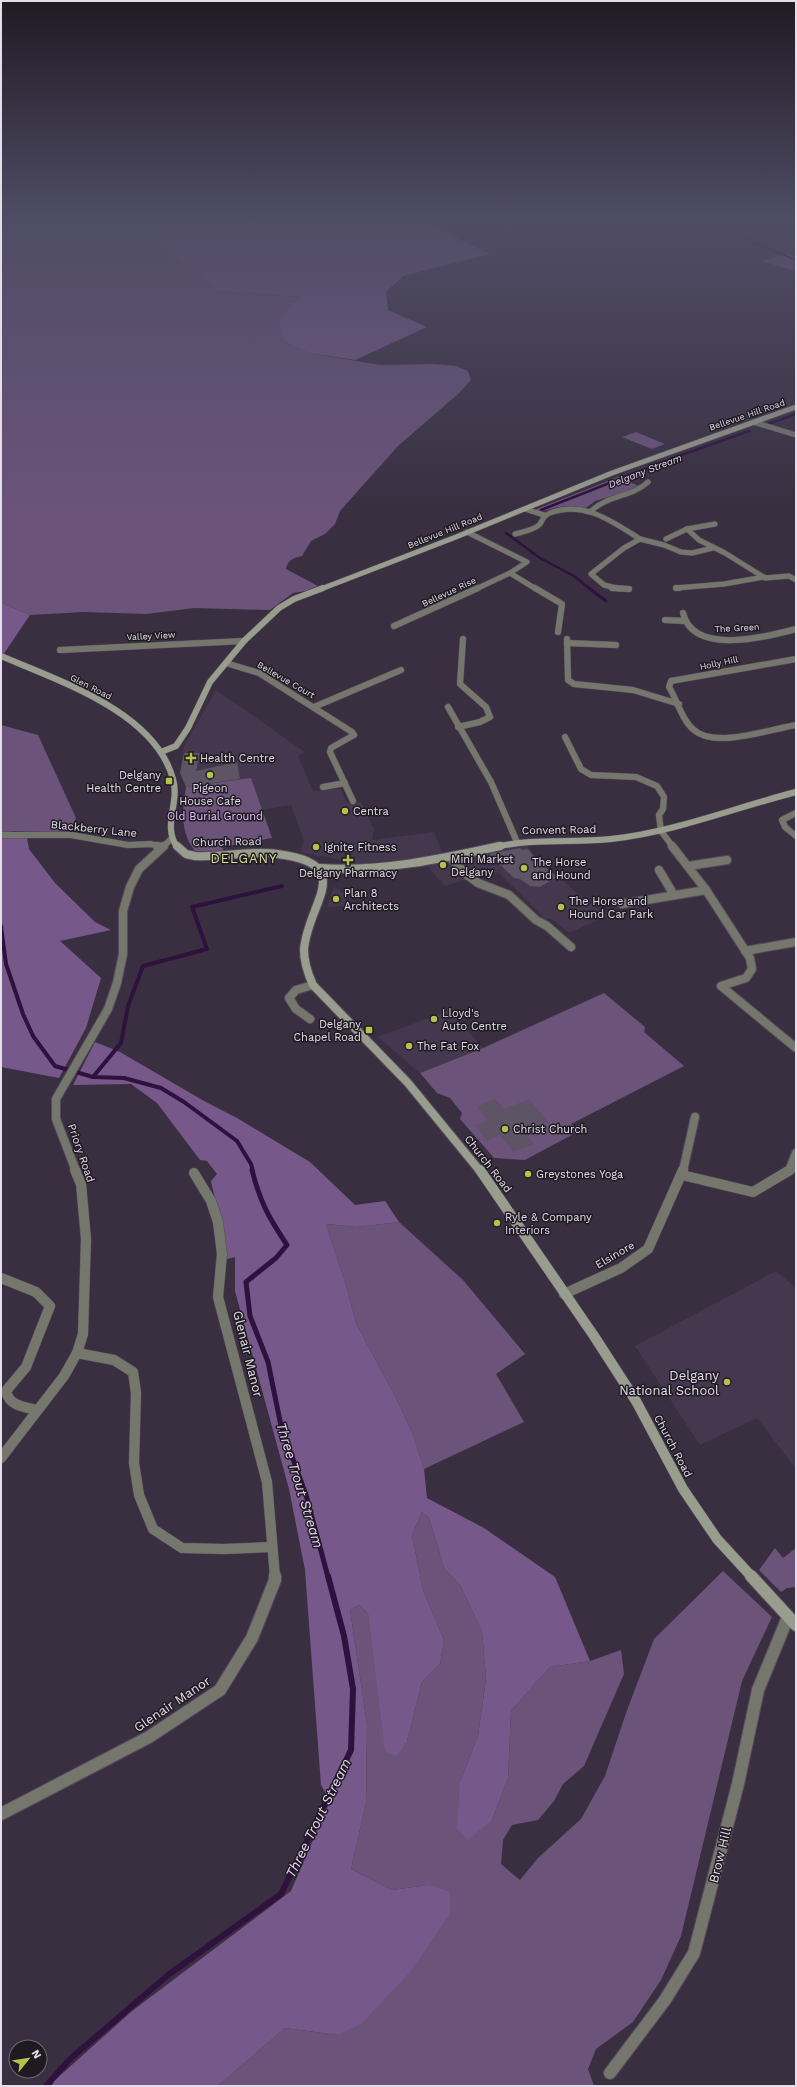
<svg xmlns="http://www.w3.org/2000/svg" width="797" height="2087" font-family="'Work Sans',sans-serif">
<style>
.built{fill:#45374e}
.green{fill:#6b537a}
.forest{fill:#77588a}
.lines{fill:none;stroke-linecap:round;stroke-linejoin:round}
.stream-far5{stroke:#2e113d;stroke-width:2}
.stream-far4{stroke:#2e113d;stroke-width:2.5}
.stream-far3{stroke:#2e113d;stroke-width:3}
.stream-far2{stroke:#2e113d;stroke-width:4}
.stream-far1{stroke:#2e113d;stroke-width:5}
.stream{stroke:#2e113d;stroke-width:6}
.building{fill:#5f5366}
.street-far4-casing{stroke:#554b5c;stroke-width:6}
.street-far3-casing{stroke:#554b5c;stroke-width:7}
.street-far2-casing{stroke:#554b5c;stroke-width:10}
.street-far1-casing{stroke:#554b5c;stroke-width:11}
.street-casing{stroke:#554b5c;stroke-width:14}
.secondary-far4-casing{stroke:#554b5c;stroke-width:6}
.secondary-far3-casing{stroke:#554b5c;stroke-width:7}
.secondary-far2-casing{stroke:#554b5c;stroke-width:10}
.secondary-far1-casing{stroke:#554b5c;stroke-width:11}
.secondary-casing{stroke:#554b5c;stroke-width:14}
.street-far4{stroke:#75776d;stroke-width:5}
.street-far3{stroke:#75776d;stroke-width:6}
.street-far2{stroke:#75776d;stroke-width:8}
.street-far1{stroke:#75776d;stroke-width:10}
.street{stroke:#75776d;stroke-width:12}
.secondary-far4{stroke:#999d8d;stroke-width:5}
.secondary-far3{stroke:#999d8d;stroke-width:6}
.secondary-far2{stroke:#999d8d;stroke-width:8}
.secondary-far1{stroke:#999d8d;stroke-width:10}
.secondary{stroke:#999d8d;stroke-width:12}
.poi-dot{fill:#b2c34c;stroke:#1f1a22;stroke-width:1.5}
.labels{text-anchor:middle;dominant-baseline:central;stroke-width:3;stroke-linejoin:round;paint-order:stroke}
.far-street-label{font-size:9px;fill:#e5deea;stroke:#1f1a22}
.far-water-label{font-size:10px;font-style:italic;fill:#e9d6f5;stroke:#1f1a22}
.poi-label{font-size:11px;fill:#e5deea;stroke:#1f1a22;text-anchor:start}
.park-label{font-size:11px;fill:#e7c1fe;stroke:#1f1a22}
.street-label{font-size:11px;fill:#e5deea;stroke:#1f1a22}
.quarter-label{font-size:13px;letter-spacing:1px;fill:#d4e295;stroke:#1f1a22}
.near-street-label{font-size:13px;fill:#e5deea;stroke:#1f1a22}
.near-poi-label{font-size:13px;fill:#e5deea;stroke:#1f1a22;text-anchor:end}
.near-water-label{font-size:14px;font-style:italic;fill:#e9d6f5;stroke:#1f1a22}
</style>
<rect width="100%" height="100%" fill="#3a2f41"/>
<!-- built -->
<g class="built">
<path d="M 216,690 L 305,752 L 298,756 L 313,791 L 338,789 L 341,790 L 347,803 L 361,802 L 374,829 L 372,840 L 434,832 L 443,855 L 362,864 L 300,852 L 304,841 L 291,805 L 262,810 L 251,779 L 186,787 L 181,768 L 184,746 Z"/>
<path d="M 516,846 L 527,846 L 535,856 L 576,892 L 607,916 L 569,933 L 552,919 L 545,919 L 498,872 L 478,877 L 460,859 Z"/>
<path d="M 451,862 L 467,879 L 445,886 L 427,866 Z"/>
<path d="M 334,887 L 345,894 L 347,906 L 327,907 Z"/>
<path d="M 450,1010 L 483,1048 L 420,1073 L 378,1037 Z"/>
<path d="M 776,1271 L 796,1288 L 796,1469 L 757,1418 L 700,1445 L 635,1346 Z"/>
</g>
<!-- green -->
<g class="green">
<path d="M 1,219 L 113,219 L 126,229 L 136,227 L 218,291 L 300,297 L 278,320 L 284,342 L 309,353 L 380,365 L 435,364 L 456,366 L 468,371 L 471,380 L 458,394 L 398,446 L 340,511 L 335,524 L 325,534 L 311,541 L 302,556 C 294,558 287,560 286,569 L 318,586 L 306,591 L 293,593 L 270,610 L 194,608 L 146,614 L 84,612 L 30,615 L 1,603 Z"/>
<path d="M 636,432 L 665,444 L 652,449 L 622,437 Z"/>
<path d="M 618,477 L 639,486 L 638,488 L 595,501 L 586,508 C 577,507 569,506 560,507 C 550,508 544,513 534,510 Z"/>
<path d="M 1,725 L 38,735 L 76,818 L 69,833 L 14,831 L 1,833 Z"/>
<path d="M 251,778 L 272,838 L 222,847 L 224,851 L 195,851 C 180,832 182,811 186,787 Z"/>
<path d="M 604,993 L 645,1027 L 644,1032 L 684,1066 L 571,1124 L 579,1131 L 525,1160 L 494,1158 L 460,1119 L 462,1113 L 450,1098 L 437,1093 L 420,1073 L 483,1048 Z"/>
<path d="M 399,1222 L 463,1280 L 525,1354 L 496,1374 L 524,1422 L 424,1469 L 412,1432 L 396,1398 L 356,1323 L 346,1285 L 326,1224 L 357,1227 Z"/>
<path d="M 422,1512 L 429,1518 L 444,1568 L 460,1585 L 482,1631 L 486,1679 L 478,1736 L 460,1782 L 492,1820 L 508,1778 L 511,1711 L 550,1667 L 590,1661 L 621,1650 L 624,1674 L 584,1766 L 563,1784 L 554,1801 L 538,1820 L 512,1825 L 503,1840 L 501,1864 L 520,1880 L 538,1858 L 581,1819 L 605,1776 L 626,1713 L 654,1639 L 723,1571 L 772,1617 L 742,1681 L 681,1936 L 661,1980 L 633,2022 L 596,2049 L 588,2069 L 594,2086 L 218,2086 L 285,2028 L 338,2035 L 428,1885 L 392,1890 L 351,1869 L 366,1803 L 367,1724 L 350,1610 L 359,1605 L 368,1614 L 380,1703 L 407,1741 L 422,1682 L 440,1664 L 444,1640 L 423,1590 L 412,1535 Z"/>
<path d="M 775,1548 L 783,1558 L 796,1548 L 796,1587 L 787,1588 L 781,1592 L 759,1570 Z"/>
</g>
<!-- forest -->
<g class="forest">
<path d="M 113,219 L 418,219 L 490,254 L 403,276 L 386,292 L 388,310 L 427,327 L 355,360 L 309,353 L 284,342 L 278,320 L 300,297 L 218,291 L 136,228 L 126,229 Z"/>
<path d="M 787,254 L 796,257 L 796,271 L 761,261 Z"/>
<path d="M 1,603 L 30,615 L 3,655 L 1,654 Z"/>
<path d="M 1,836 L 27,838 L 29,849 L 55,883 L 95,922 L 111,930 L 60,941 L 101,978 L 86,1028 L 59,1078 L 1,1067 Z"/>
<path d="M 95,1042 L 120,1052 L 204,1101 L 237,1118 L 310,1162 L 355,1205 L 385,1201 L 399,1222 L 357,1227 L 326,1224 L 346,1285 L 356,1323 L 396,1398 L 412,1432 L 424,1469 L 427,1498 L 484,1528 L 555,1577 L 590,1661 L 550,1667 L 511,1711 L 508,1778 L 492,1820 L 468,1840 L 457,1829 L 460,1782 L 478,1736 L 486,1679 L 482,1631 L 460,1585 L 444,1568 L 429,1518 L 422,1512 L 412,1535 L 423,1590 L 444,1640 L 440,1664 L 422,1682 L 407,1741 L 397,1756 L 385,1751 L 368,1614 L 359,1605 L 350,1610 L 367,1724 L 366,1803 L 351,1869 L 392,1890 L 428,1885 L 450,1892 L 450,1914 L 410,1972 L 362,2023 L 338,2035 L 285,2028 L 218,2086 L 52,2086 L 54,2081 L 132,2011 L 291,1891 L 330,1801 L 321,1785 L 305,1570 L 289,1489 L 235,1291 L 235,1257 L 227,1259 L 226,1249 L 211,1181 L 217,1174 L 207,1161 L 200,1160 L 157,1103 L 131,1084 L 73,1085 Z"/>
</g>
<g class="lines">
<!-- stream-far5 -->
<path class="stream-far5" d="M 724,230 L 796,260"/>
<!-- stream-far4 -->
<g class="stream-far4">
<path d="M 768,424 L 796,414"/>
<path d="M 541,510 L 676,457 L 749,431"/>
<path d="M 506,533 L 540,558 L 574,576 L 590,589"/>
</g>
<!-- stream-far3 -->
<path class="stream-far3" d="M 589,588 L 606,601"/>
<!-- stream-far2 -->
<g class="stream-far2">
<path d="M 1,926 L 6,964 L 23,1014 L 33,1036 L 55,1066 L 93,1077 L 124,1078 L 161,1088 L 184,1102 L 237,1141 L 251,1164 L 253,1171"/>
<path d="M 93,1077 L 121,1043 L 128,1006 L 143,966 L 207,949 L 192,907 L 282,886"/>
</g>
<!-- stream-far1 -->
<path class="stream-far1" d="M 252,1170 C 260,1202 269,1218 287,1245 L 276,1258 L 246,1282 L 250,1316 L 268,1362 L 281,1426 L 306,1495 L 328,1577"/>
<!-- stream -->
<path class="stream" d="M 46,2086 L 70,2059 L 168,1975 L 281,1894 L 351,1750 L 353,1689 L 344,1636 L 328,1576"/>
</g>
<!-- building -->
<g class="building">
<path d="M 184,753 L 200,753 L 196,771 L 237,762 L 240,779 L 186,787 L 180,773 Z"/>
<path d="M 520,848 L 522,850 L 528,849 L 534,857 L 557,877 L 540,887 L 530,886 L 520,879 L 514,878 L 489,854 Z"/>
<path d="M 495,1099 L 504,1109 L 529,1099 L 549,1123 L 524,1133 L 534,1144 L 514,1152 L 500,1135 L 487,1141 L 475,1126 L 488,1120 L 477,1107 Z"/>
</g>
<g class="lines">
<!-- street-far4 casing -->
<g class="street-far4-casing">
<g id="street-far4">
<path d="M 753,422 L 796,435"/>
<path d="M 525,509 L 544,515"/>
<path d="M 591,511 C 608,495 632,497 648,482"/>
<path d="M 687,529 L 699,540 L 725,553 L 765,578 L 789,576 L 796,580"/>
<path d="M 467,532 L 527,562 L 510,573 L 476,589"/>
<path d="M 515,534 C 522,532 535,530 540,524 C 543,519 544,515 550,513 C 584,500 613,522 640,539 L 624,548 L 591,574 L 604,585 L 620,589"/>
<path d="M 640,539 L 664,545 L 681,552 L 692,553 L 713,548"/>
<path d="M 666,539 L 687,529 L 715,524"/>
<path d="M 510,573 L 536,589"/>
<path d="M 676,588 L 724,584 L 764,577"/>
</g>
</g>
<!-- street-far3 casing -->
<g class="street-far3-casing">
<g id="street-far3">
<path d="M 535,588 L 562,604 L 558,632"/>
<path d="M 612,588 L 629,589"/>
<path d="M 676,588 L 679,588"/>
<path d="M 683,613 C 693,656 766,637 796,629"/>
<path d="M 665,620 L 685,621"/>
<path d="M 394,626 L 478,588"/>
<path d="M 567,639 L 568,680 L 574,684 L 633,690 L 679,704"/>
<path d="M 567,643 L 616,645"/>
<path d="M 60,650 L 244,641"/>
<path d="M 796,659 L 671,681 L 669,687 C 677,700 682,720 694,730 C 715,749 770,729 796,725"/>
<path d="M 226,663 L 259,673 L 352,732 L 354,735 L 331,748 L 330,752 L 353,801"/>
<path d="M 314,707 L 401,670"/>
<path d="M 448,707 L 491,782 L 517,842"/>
<path d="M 458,727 L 480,722 L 490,717 L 486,707 L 460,684 L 463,639"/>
<path d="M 565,737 L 581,769 L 591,775 L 636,777 L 657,786 L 664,797 L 663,809 L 659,815 L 661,831 L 673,847"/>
<path d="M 323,787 L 345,783"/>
<path d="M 796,813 L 782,820 L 785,827 L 796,836"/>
<path d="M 1,835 L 71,835 L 128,845 L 151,844 L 160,847"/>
<path d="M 163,847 L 171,839"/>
</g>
</g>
<!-- street-far2 casing -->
<g class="street-far2-casing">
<g id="street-far2">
<path d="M 157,846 L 161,847"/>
<path d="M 672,846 L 706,890 L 750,958 L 752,969 L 746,978 L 721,986 L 796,1048"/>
<path d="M 450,857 L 467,875 L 478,883 L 509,895 L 536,920 L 547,926 L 571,947"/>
<path d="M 688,866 L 727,860"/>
<path d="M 659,870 L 674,895"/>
<path d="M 622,904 L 706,890"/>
<path d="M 745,951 L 796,942"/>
<path d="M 310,1019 L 296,1009 L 289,998 L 296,990 L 313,985"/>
<path d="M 76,1171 L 56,1119 L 56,1099 L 108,1009 L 117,983 L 123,954 L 123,911 L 130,887 L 139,869 L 164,846"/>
<path d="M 683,1171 L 695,1117"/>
<path d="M 789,1171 L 796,1153"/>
</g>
</g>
<!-- street-far1 casing -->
<g class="street-far1-casing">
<g id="street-far1">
<path d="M 194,1173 L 211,1201 L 218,1222 L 222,1254 L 218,1297 L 267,1482 L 275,1577"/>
<path d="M 682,1175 L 753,1192 L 790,1170"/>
<path d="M 1,1278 L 36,1292 L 50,1306 L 26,1367 L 6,1391 C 9,1406 24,1407 37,1410"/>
<path d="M 564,1294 L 621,1268 L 648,1249 L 683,1170"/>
<path d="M 77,1353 L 114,1360 L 133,1372 L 136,1393 L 134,1463 L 139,1495 L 153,1529 L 182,1548 L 224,1549 L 271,1547"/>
<path d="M 1,1458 L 64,1376 L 77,1353 L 83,1334 L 86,1239 L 81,1184 L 75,1170"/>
</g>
</g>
<!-- street casing -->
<g class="street-casing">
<g id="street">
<path d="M 1,1814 L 149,1737 L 220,1690 L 252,1638 L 275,1580 L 275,1576"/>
<path d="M 610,2073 L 665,2000 L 694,1953 L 738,1784 L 758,1690 L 788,1617"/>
</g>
</g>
<!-- secondary-far4 casing -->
<g class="secondary-far4-casing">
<path id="secondary-far4" d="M 321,589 L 456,537 L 612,473 L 796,407"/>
</g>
<!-- secondary-far3 casing -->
<g class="secondary-far3-casing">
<g id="secondary-far3">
<path d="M 1,656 C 59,681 155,712 173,779 C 180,803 162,825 177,847"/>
<path d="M 161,752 L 176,746 L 188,728 L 210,682 L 244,641 L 279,608 L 294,599 L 323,588"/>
<path d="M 496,847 C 534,838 572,843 611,839 C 674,832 734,808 796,792"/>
</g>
</g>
<!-- secondary-far2 casing -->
<g class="secondary-far2-casing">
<g id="secondary-far2">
<path d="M 177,846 L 186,854 L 195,856 C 223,858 249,850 277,854 C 359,864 307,903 304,950 C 304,963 308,974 313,985 L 408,1083 L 480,1171"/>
<path d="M 319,868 C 380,872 441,859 500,846"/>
</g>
</g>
<!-- secondary-far1 casing -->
<g class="secondary-far1-casing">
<path id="secondary-far1" d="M 480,1170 L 594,1336 L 636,1401 L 683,1489 L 717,1539 L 752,1577"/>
</g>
<!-- secondary casing -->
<g class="secondary-casing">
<path id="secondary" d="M 751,1576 L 796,1625"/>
</g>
<!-- street-far4 -->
<use href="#street-far4" class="street-far4"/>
<!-- street-far3 -->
<use href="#street-far3" class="street-far3"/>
<!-- street-far2 -->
<use href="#street-far2" class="street-far2"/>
<!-- street-far1 -->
<use href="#street-far1" class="street-far1"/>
<!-- street -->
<use href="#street" class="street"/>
<!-- secondary-far4 -->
<use href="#secondary-far4" class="secondary-far4"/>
<!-- secondary-far3 -->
<use href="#secondary-far3" class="secondary-far3"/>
<!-- secondary-far2 -->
<use href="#secondary-far2" class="secondary-far2"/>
<!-- secondary-far1 -->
<use href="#secondary-far1" class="secondary-far1"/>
<!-- secondary -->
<use href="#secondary" class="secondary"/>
</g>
<!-- sky -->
<linearGradient id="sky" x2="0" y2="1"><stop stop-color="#201a24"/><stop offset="0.43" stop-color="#4f4d65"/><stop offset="1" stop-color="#4f4d65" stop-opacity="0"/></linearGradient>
<rect width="797" height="511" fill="url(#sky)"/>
<!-- markers -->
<g class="poi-dot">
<path d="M189 752h4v4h4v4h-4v4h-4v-4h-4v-4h4z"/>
<circle cx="210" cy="775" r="4"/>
<rect x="165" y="777" width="8" height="8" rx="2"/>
<circle cx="345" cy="811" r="4"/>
<circle cx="316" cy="847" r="4"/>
<path d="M346 854h4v4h4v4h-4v4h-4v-4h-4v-4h4z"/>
<circle cx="443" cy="865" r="4"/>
<circle cx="524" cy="868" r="4"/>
<circle cx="336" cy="899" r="4"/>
<circle cx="561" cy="907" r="4"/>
<circle cx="434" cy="1019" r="4"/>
<rect x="365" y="1026" width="8" height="8" rx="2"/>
<circle cx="409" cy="1046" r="4"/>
<circle cx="505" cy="1129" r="4"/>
<circle cx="528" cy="1174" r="4"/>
<circle cx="497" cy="1223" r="4"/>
<circle cx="727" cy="1382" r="4"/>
</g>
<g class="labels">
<!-- far-street labels -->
<g class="far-street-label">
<text transform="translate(747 415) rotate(-19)">Bellevue Hill Road</text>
<text transform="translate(445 531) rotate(-22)">Bellevue Hill Road</text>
<text transform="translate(449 592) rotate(-25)">Bellevue Rise</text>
<text transform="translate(737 628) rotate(-3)">The Green</text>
<text transform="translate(151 636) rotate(-3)">Valley View</text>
<text transform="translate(719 663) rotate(-12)">Holly Hill</text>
<text transform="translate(286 680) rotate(30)">Bellevue Court</text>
<text transform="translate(91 687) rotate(27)">Glen Road</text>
</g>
<!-- far-water labels -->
<g class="far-water-label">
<text transform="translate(645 471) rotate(-21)">Delgany Stream</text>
</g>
<!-- poi labels -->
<g class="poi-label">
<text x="200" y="758">Health Centre</text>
<text x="161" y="775" text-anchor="end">Delgany<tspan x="161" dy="13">Health Centre</tspan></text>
<text x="210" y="788" text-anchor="middle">Pigeon<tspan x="210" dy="13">House Cafe</tspan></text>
<text x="353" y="811">Centra</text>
<text x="324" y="847">Ignite Fitness</text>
<text x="451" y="859">Mini Market<tspan x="451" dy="13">Delgany</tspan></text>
<text x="532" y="862">The Horse<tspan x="532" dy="13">and Hound</tspan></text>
<text x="348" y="873" text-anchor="middle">Delgany Pharmacy</text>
<text x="344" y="893">Plan 8<tspan x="344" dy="13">Architects</tspan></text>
<text x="569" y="901">The Horse and<tspan x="569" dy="13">Hound Car Park</tspan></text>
<text x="442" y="1013">Lloyd's<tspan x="442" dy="13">Auto Centre</tspan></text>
<text x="361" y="1024" text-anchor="end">Delgany<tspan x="361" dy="13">Chapel Road</tspan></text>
<text x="417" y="1046">The Fat Fox</text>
<text x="513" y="1129">Christ Church</text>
<text x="536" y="1174">Greystones Yoga</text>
<text x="505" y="1217">Ryle &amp; Company<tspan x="505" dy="13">Interiors</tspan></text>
</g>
<!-- park labels -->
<g class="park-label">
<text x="215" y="816">Old Burial Ground</text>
</g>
<!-- street labels -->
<g class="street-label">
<text transform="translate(94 829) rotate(6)">Blackberry Lane</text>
<text transform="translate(559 830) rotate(-1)">Convent Road</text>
<text transform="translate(227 842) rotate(-1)">Church Road</text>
<text transform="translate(81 1153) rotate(71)">Priory Road</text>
<text transform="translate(488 1164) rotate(52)">Church Road</text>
<text transform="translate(615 1255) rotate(-30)">Elsinore</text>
<text transform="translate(673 1446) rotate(62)">Church Road</text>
</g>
<!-- quarter labels -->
<g class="quarter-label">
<text x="244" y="858">DELGANY</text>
</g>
<!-- near-street labels -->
<g class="near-street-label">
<text transform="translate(248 1354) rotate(76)">Glenair Manor</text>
<text transform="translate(172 1704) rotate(-34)">Glenair Manor</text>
<text transform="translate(720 1855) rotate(-76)">Brow Hill</text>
</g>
<!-- near-poi labels -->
<g class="near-poi-label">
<text x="719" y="1375">Delgany<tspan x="719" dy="15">National School</tspan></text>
</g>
<!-- near-water labels -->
<g class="near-water-label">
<text transform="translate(300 1485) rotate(73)">Three Trout Stream</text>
<text transform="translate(318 1818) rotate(-64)">Three Trout Stream</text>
</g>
</g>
<!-- border -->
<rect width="797" height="2087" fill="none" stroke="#e5deea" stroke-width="4"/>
<!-- north arrow -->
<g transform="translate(28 2059) rotate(60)"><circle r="19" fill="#1f1a22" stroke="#6e6872"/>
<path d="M0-3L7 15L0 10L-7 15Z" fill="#b2c34c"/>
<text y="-6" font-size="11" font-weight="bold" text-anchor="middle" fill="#e5deea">N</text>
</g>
</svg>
